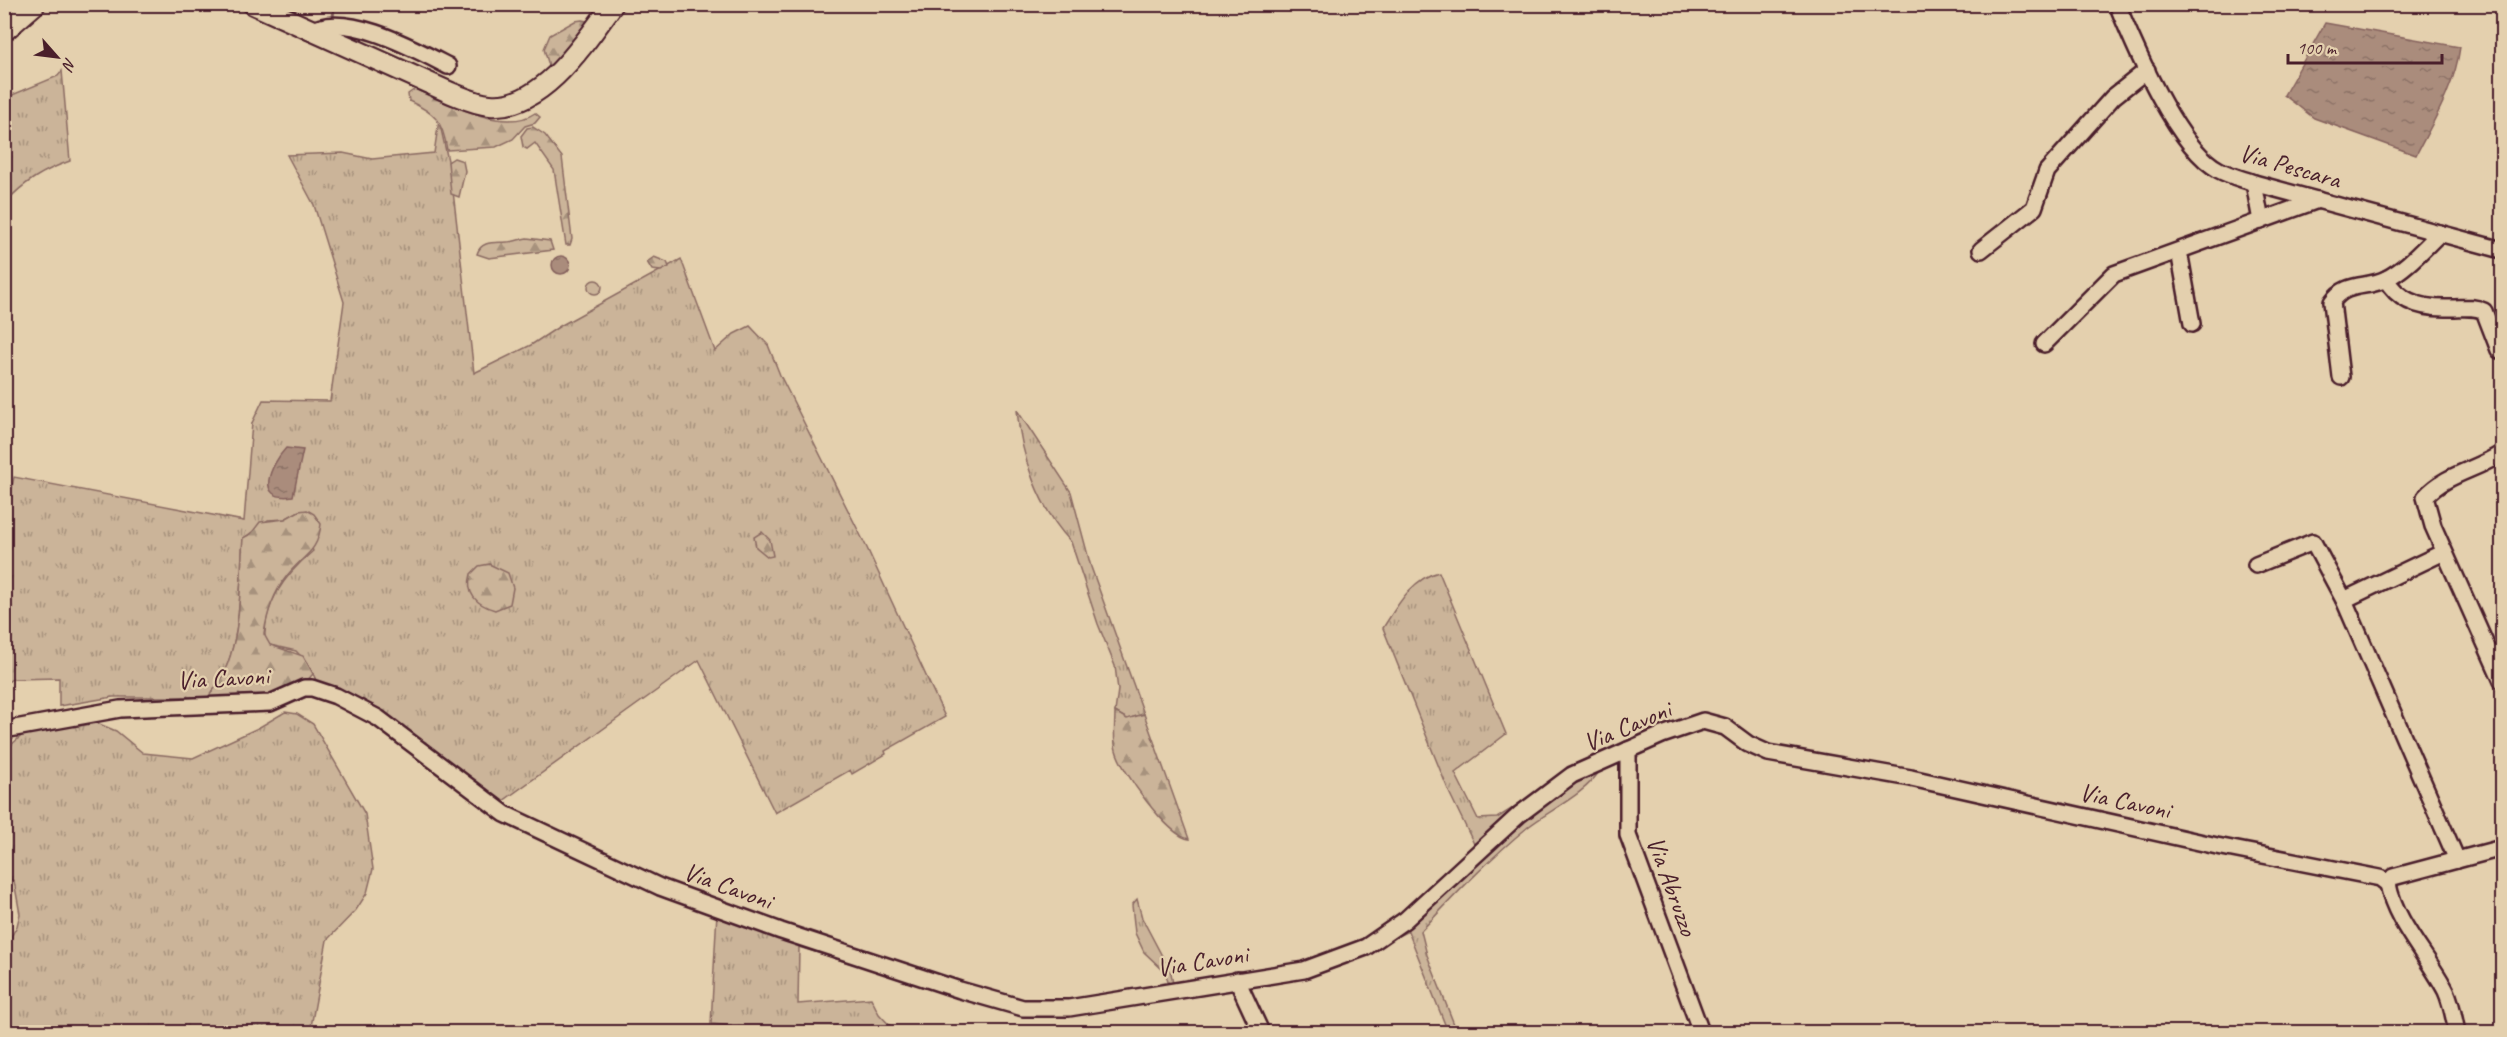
<svg xmlns="http://www.w3.org/2000/svg" width="2507" height="1037" font-family="Caveat,sans-serif">
<style>
.grass{fill:url(#grass-tufts);stroke:#8a6a62;stroke-width:1.5}
.forest{fill:url(#forest-firs);stroke:#8a6a62;stroke-width:1.5}
.water{fill:url(#water-ripples);stroke:#84605c;stroke-width:1.5}
.lines{fill:none;stroke-linecap:round;stroke-linejoin:round}
.stream{stroke:#84605c;stroke-width:3}
.minor-casing{stroke:#4a1f2b;stroke-width:20}
.major-casing{stroke:#4a1f2b;stroke-width:24}
.minor{stroke:#e4d0ae;stroke-width:15}
.major{stroke:#e4d0ae;stroke-width:20}
.labels{text-anchor:middle;dominant-baseline:central;stroke-width:4.5;stroke-linejoin:round;paint-order:stroke}
.street-label{font-size:26px;fill:#4a1f2b;stroke:#e4d0ae}
</style>
<defs>
<pattern id="grass-tufts" width="24" height="20" patternUnits="userSpaceOnUse" patternTransform="scale(1.5)"><rect width="24" height="20" fill="#cbb499"/><path d="M3 7l-1-3M5 7V3M7 7l1-3M15 17l-1-3M17 17v-4M19 17l1-3" fill="none" stroke="#a7927d"/></pattern>
<pattern id="forest-firs" width="22" height="20" patternUnits="userSpaceOnUse" patternTransform="scale(1.5)"><rect width="22" height="20" fill="#cbb499"/><path d="M5 1l3.5 6h-7zM16 11l3.5 6h-7z" fill="#a7927d"/></pattern>
<pattern id="water-ripples" width="26" height="14" patternUnits="userSpaceOnUse" patternTransform="scale(1.5)"><rect width="26" height="14" fill="#aa8c7c"/><path d="M2 4q2-2 4 0t4 0M15 11q2-2 4 0t4 0" fill="none" stroke="#8c7266"/></pattern>
</defs>
<rect width="100%" height="100%" fill="#e4d0ae"/>
<filter id="ink" filterUnits="userSpaceOnUse"><feTurbulence type="fractalNoise" baseFrequency=".0167" numOctaves="2"/><feDisplacementMap in="SourceGraphic" scale="12" xChannelSelector="R" yChannelSelector="G"/><feConvolveMatrix kernelMatrix="1 2 1 2 8 2 1 2 1" color-interpolation-filters="sRGB"/></filter>
<g filter="url(#ink)">
<!-- grass -->
<g class="grass">
<path d="M 62,71 L 70,161 C 44,170 24,182 5,203 L 5,98 L 58,76 Z"/>
<path d="M 439,120 L 451,174 L 474,373 L 531,345 L 560,326 L 681,259 L 715,351 L 734,334 L 750,326 L 768,345 L 780,375 L 867,548 L 945,717 L 885,751 L 886,754 L 852,774 L 850,770 L 775,813 L 699,660 L 496,806 L 406,734 L 320,689 L 309,665 L 296,651 L 270,645 L 265,639 C 263,602 287,573 313,551 L 299,511 L 285,519 L 268,520 L 243,539 C 239,589 244,658 208,697 L 113,697 L 59,706 L 59,678 L 12,679 L 5,684 L 4,523 L 14,477 L 244,521 L 252,423 L 263,400 L 330,401 L 344,302 L 314,205 L 287,155 L 343,153 L 372,159 L 434,153 Z"/>
<path d="M 1017,410 L 1071,492 L 1091,567 L 1144,714 L 1127,719 L 1115,712 L 1118,690 L 1115,666 L 1098,624 L 1071,542 C 1038,507 1021,456 1017,410 Z"/>
<path d="M 1439,572 L 1506,734 L 1455,773 L 1478,819 L 1497,818 L 1532,796 L 1476,848 L 1449,792 L 1383,628 C 1397,606 1412,578 1439,572 Z"/>
<path d="M 285,712 L 297,714 L 313,724 L 365,814 L 373,869 L 367,893 L 356,910 L 327,940 L 310,1032 L 13,1032 L 5,1011 L 4,956 L 6,946 L 17,926 L 20,914 L 14,881 L 5,876 L 4,751 L 26,732 L 65,724 L 80,726 L 97,723 L 116,731 L 143,753 L 193,758 L 258,728 Z"/>
<path d="M 1600,770 C 1585,795 1551,809 1528,827 C 1490,858 1455,895 1421,931 L 1427,955 L 1457,1032 L 1448,1032 L 1408,931 L 1398,936 C 1459,878 1523,805 1600,770 Z"/>
<path d="M 1137,899 L 1142,918 L 1171,973 L 1174,989 L 1169,985 L 1165,972 L 1144,952 L 1135,933 L 1132,905 Z"/>
<path d="M 717,912 L 826,951 L 853,964 L 799,947 L 798,1004 L 871,998 L 879,1014 L 896,1032 L 799,1032 L 711,1024 Z"/>
</g>
<!-- forest -->
<g class="forest">
<path d="M 582,20 L 592,22 L 550,69 L 544,49 L 550,35 L 575,21 Z"/>
<path d="M 415,89 C 444,102 505,134 535,113 L 540,117 L 535,123 L 525,126 L 513,139 L 496,147 L 447,150 C 443,121 435,113 409,101 L 408,94 Z"/>
<path d="M 533,127 L 545,135 L 562,157 L 572,239 L 570,245 L 566,245 L 554,170 L 535,143 L 527,149 L 523,147 L 521,136 L 527,128 Z"/>
<path d="M 454,158 L 463,161 L 465,171 L 459,197 L 451,194 L 448,162 Z"/>
<path d="M 527,238 L 550,241 L 553,250 L 489,258 L 477,254 C 481,240 495,243 507,242 C 513,242 520,239 527,238 Z"/>
<path d="M 654,257 L 667,262 L 669,267 L 661,271 L 652,270 L 647,262 Z"/>
<circle cx="595" cy="287" r="7"/>
<path d="M 307,510 L 314,514 L 321,524 C 318,554 302,555 286,577 C 273,594 267,613 264,634 L 270,645 L 303,656 L 313,674 C 289,703 247,699 213,701 L 208,697 C 244,657 239,589 243,538 L 251,534 L 260,522 L 285,519 L 299,511 Z"/>
<path d="M 762,532 L 770,540 L 773,556 L 768,557 L 756,547 L 754,537 Z"/>
<path d="M 489,564 L 508,573 L 513,588 L 510,604 L 495,610 C 477,605 465,594 471,574 L 479,566 Z"/>
<path d="M 1115,712 L 1127,719 L 1144,714 L 1189,839 C 1168,836 1121,771 1116,750 C 1113,739 1115,724 1115,712 Z"/>
</g>
<!-- water -->
<g class="water">
<path d="M 2325,23 L 2460,47 C 2455,86 2434,120 2416,155 L 2314,118 L 2284,95 Z"/>
<circle cx="561" cy="265" r="9"/>
<path d="M 286,448 L 303,450 L 293,496 C 253,502 271,464 286,448 Z"/>
</g>
<g class="lines">
<!-- stream -->
<path class="stream" d="M 333,20 L 334,4"/>
<!-- minor casing -->
<g class="minor-casing">
<g id="minor">
<path d="M 2117,4 C 2135,48 2177,148 2219,170 C 2230,176 2243,179 2254,183 L 2502,250"/>
<path d="M 310,32 C 343,9 417,50 448,66"/>
<path d="M 2254,183 L 2261,221"/>
<path d="M 1981,250 L 2034,208 L 2047,171 L 2113,97 L 2147,70"/>
<path d="M 2179,251 L 2192,324"/>
<path d="M 2386,279 C 2399,303 2425,309 2451,308 C 2464,308 2473,306 2484,311 L 2499,350"/>
<path d="M 2044,344 L 2114,274 L 2318,200"/>
<path d="M 2341,377 L 2332,302 C 2346,281 2366,289 2386,279 C 2406,269 2424,248 2440,233"/>
<path d="M 2502,453 C 2475,471 2447,473 2425,497 L 2433,526 L 2502,681"/>
<path d="M 2256,565 L 2313,542 L 2344,600 L 2457,860"/>
<path d="M 2344,600 L 2444,552"/>
<path d="M 4,730 L 120,709 L 270,703 L 304,688 L 312,688 L 336,696 L 378,718 L 505,814 L 660,887 L 781,931 L 960,990 L 1023,1008 L 1069,1008 L 1304,970 L 1366,947 L 1405,920 L 1520,814 L 1572,775 L 1662,735 L 1703,721 L 1725,727 L 1748,744 L 1768,753 L 1911,778 L 2217,846 L 2380,878 L 2388,884"/>
<path d="M 1628,750 L 1628,835 L 1701,1032"/>
<path d="M 2388,884 C 2395,922 2428,956 2446,991 C 2452,1004 2454,1019 2457,1032"/>
<path d="M 2388,884 L 2393,877 L 2502,848"/>
<path d="M 1237,980 L 1261,1032"/>
</g>
</g>
<!-- major casing -->
<g class="major-casing">
<g id="major">
<path d="M 253,4 L 451,93 C 464,98 476,104 490,105 C 542,110 586,41 613,4"/>
<path d="M 4,31 L 35,4"/>
</g>
</g>
<!-- minor -->
<use href="#minor" class="minor"/>
<!-- major -->
<use href="#major" class="major"/>
</g>
</g>
<g class="labels">
<!-- street labels -->
<g class="street-label">
<text transform="translate(2290 166) rotate(16)">Via Pescara</text>
<text transform="translate(223 678) rotate(-3)">Via Cavoni</text>
<text transform="translate(1627 726) rotate(-23)">Via Cavoni</text>
<text transform="translate(2125 801) rotate(12)">Via Cavoni</text>
<text transform="translate(728 886) rotate(20)">Via Cavoni</text>
<text transform="translate(1672 886) rotate(70)">Via Abruzzo</text>
<text transform="translate(1202 961) rotate(-9)">Via Cavoni</text>
</g>
</g>
<!-- margin -->
<rect width="2507" height="1037" fill="none" stroke="#e4d0ae" stroke-width="24"/>
<rect x="12" y="12" width="2483" height="1013" fill="none" stroke="#4a1f2b" stroke-width="2" filter="url(#ink)"/>
<!-- north arrow -->
<g transform="translate(57 57) rotate(118)" stroke="#e4d0ae" stroke-width="4.5" paint-order="stroke">
<path d="M0-4.5L10 22L0 15L-10 22Z" fill="#4a1f2b"/>
<text y="-9" font-size="16" font-weight="bold" text-anchor="middle" fill="#4a1f2b">N</text>
</g>
<!-- scale -->
<path d="M2288 54v9h154v-9" fill="none" stroke="#4a1f2b" stroke-width="3"/>
<text x="2297" y="54" font-size="18" fill="#4a1f2b" stroke="#e4d0ae" stroke-width="4.5" paint-order="stroke">100 m</text>
</svg>
